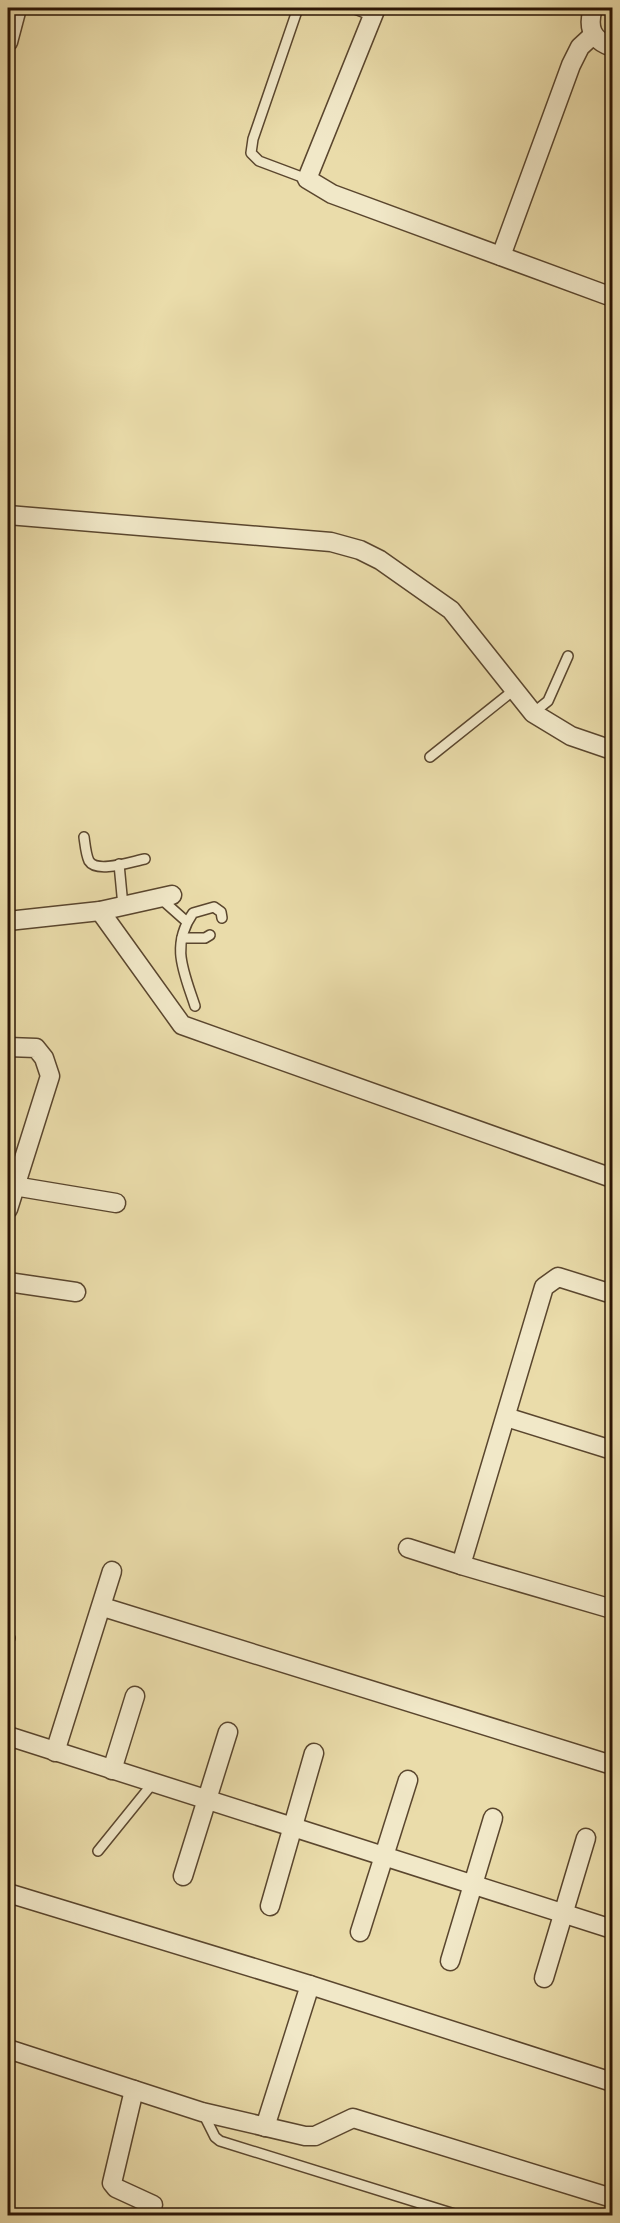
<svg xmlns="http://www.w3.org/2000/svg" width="620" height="2223" font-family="'Libre Bodoni',serif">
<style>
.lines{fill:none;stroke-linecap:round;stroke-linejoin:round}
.lane-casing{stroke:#5a462e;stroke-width:12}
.street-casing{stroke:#5a462e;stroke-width:21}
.lane{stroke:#f1e8c8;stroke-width:9}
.street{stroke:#f1e8c8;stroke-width:18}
</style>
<rect width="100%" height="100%" fill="#eadcaa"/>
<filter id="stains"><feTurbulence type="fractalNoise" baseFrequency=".00333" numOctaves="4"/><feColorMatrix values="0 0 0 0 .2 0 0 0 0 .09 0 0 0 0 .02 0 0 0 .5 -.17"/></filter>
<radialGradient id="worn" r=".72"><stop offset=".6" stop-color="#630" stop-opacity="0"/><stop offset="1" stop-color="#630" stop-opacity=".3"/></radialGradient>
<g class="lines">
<!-- lane casing -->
<g class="lane-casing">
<g id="lane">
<path d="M 298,8 L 253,139 L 251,153 L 259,161 L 307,179"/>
<path d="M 352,8 L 373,16"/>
<path d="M 533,713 L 548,701 L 568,656"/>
<path d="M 430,757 L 514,690"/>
<path d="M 84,837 C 85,844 86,855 89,861 C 97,874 133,861 145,859"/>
<path d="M 119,864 L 123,906"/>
<path d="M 160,898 L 187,922"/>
<path d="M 182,938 L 205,938 L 210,935"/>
<path d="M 195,1006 C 184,972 170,946 193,913 L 214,907 L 221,912 L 222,918"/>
<path d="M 8,1637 L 10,1638"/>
<path d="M 98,1851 L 153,1783"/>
<path d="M 203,2113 L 215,2137 L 220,2141 L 461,2216"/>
</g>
</g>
<!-- street casing -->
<g class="street-casing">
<g id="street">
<path d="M 376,8 L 307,179 L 332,194 L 612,297"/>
<path d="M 593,8 C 587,28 592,40 612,47"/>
<path d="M 8,42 L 17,8"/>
<path d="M 501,256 L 571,65 L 580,47 L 593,35"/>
<path d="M 8,515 L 331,542 L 360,550 L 380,560 L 451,610 L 533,713 L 571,736 L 612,750"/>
<path d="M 100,911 L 182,1025 L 612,1178"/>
<path d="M 8,921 L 100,911 L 172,895"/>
<path d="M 8,1047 L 36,1048 L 44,1058 L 50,1076 L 8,1209"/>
<path d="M 14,1186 L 116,1203"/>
<path d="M 8,1282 L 76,1292"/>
<path d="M 612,1294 L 558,1277 L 544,1287 L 461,1565 L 612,1609"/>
<path d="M 506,1417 L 612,1450"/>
<path d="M 408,1548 L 461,1565"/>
<path d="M 103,1607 L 612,1765"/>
<path d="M 8,1736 L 612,1929"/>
<path d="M 55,1752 L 112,1571"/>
<path d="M 112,1770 L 135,1696"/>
<path d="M 183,1876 L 228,1732"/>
<path d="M 8,1893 L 310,1985 L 612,2082"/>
<path d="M 270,1906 L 314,1753"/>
<path d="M 360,1932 L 408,1780"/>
<path d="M 450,1961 L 493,1818"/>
<path d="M 544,1978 L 586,1838"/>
<path d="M 8,2049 L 202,2112 L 305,2136 L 315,2136 L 353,2118 L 612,2198"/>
<path d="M 134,2090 L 112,2183 L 116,2188 L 153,2205"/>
<path d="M 265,2127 L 310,1985"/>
</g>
</g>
<!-- lane -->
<use href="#lane" class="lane"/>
<!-- street -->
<use href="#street" class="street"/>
</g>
<!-- margin -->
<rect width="620" height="2223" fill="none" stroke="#eadcaa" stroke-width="30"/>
<rect x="9" y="9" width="602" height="2205" fill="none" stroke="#2a1404" stroke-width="3"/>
<rect x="15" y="15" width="590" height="2193" fill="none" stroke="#2a1404" stroke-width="1.5"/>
<rect width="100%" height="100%" filter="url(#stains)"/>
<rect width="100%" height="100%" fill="url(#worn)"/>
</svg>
